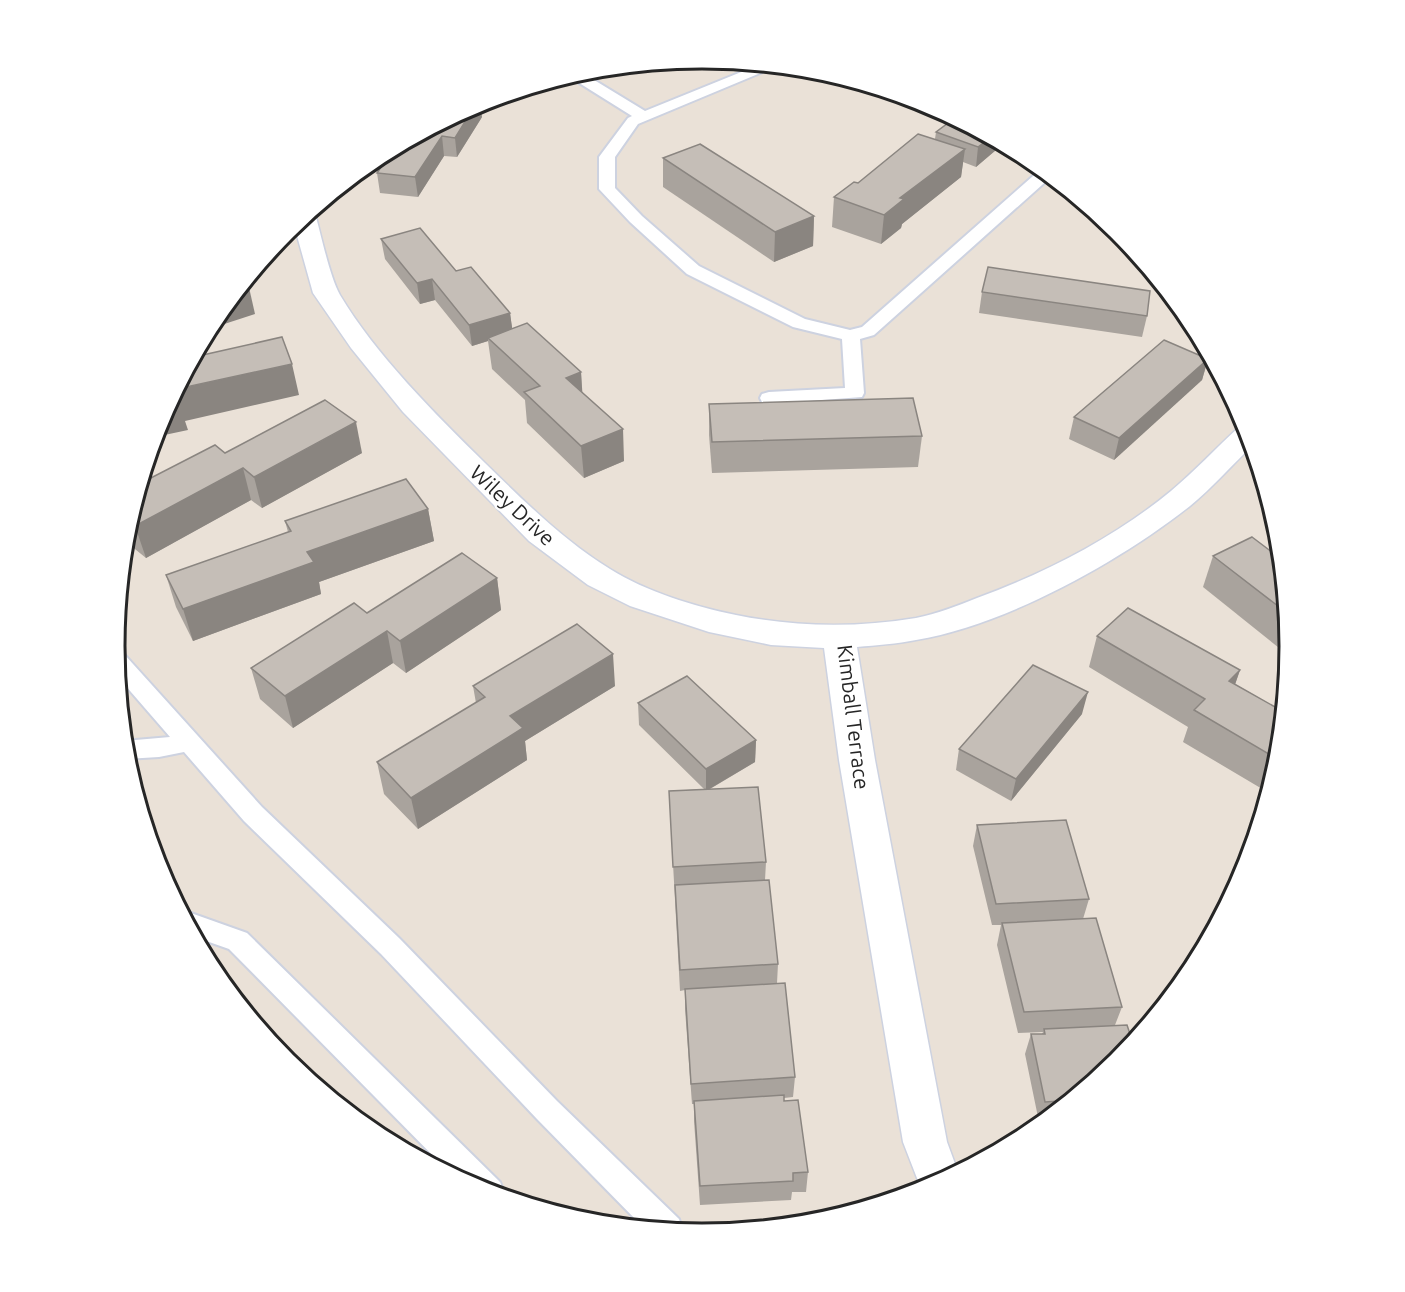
<svg xmlns="http://www.w3.org/2000/svg" width="1405" height="1292" font-family="Ubuntu,sans-serif">
<style>
.lines{fill:none;stroke-linecap:round;stroke-linejoin:round}
.service-casing{stroke:#cdd2e0;stroke-width:4}
.minor-casing{stroke:#cdd2e0;stroke-width:3}
.service{fill:#fff;fill-rule:evenodd}
.minor{fill:#fff;fill-rule:evenodd}
.wall{fill:#a9a39d}
.shaded-wall{fill:#8a8580}
.building{fill:#c5beb7;stroke:#8a8580;stroke-width:1.5}
.labels{text-anchor:middle;dominant-baseline:central;stroke-width:4.5;stroke-linejoin:round;paint-order:stroke}
.street-label{font-size:21px;fill:#262626;stroke:#fff}
.rim{fill:none;stroke:#262626;stroke-width:3}
</style>
<rect width="100%" height="100%" fill="#eae1d7"/>
<g class="lines">
<!-- service casing -->
<g class="service-casing">
<g id="service">
<path d="M 761,64 L 777,66 L 638,124 L 615,157 L 615,188 L 642,216 L 699,266 L 805,319 L 850,330 L 862,327 L 1041,169 L 1052,176 L 874,335 L 860,339 L 864,393 L 862,397 L 769,404 L 762,402 L 760,398 L 762,394 L 769,392 L 845,388 L 842,339 L 793,327 L 687,274 L 630,222 L 599,189 L 599,157 L 628,118 L 632,116 L 568,76 L 581,72 L 645,111 Z"/>
<path d="M 116,652 L 124,654 L 262,807 L 399,938 L 557,1101 L 679,1219 L 683,1232 L 644,1228 L 537,1119 L 381,954 L 244,821 L 184,752 L 159,757 L 126,759 L 124,741 L 170,737 L 118,677 Z"/>
<path d="M 188,912 L 247,933 L 500,1182 L 504,1192 L 502,1196 L 477,1189 L 451,1174 L 229,949 L 195,937 L 183,914 Z"/>
</g>
</g>
<!-- minor casing -->
<g class="minor-casing">
<path id="minor" d="M 310,211 L 316,217 C 322,239 330,277 340,295 C 375,354 436,415 485,463 C 524,501 563,540 610,569 C 647,592 693,606 736,615 C 795,627 856,628 916,618 C 937,614 957,606 977,598 C 1045,573 1114,538 1171,491 C 1195,471 1216,448 1239,427 L 1246,425 L 1253,445 C 1232,465 1212,488 1190,506 C 1119,562 1006,625 916,640 C 897,644 877,645 857,647 L 875,760 L 947,1142 L 958,1172 L 922,1191 L 903,1142 L 839,760 L 824,648 L 771,645 L 709,632 L 630,606 L 588,585 L 529,541 L 403,412 L 351,348 L 313,293 L 294,225 Z"/>
</g>
<!-- service -->
<use href="#service" class="service"/>
<!-- minor -->
<use href="#minor" class="minor"/>
</g>
<!-- wall -->
<g class="wall">
<path d="M 703,58 L 676,71 L 659,63 Z"/>
<path d="M 482,117 L 457,157 L 444,156 L 418,197 L 380,193 L 377,173 L 394,148 Z"/>
<path d="M 955,118 L 1003,144 L 976,167 L 963,162 L 961,177 L 902,224 L 901,228 L 881,244 L 832,227 L 834,197 L 935,139 L 936,132 Z"/>
<path d="M 663,158 L 814,216 L 813,246 L 774,262 L 663,187 Z"/>
<path d="M 1090,207 L 1118,231 L 1138,255 L 1089,213 Z"/>
<path d="M 381,239 L 456,271 L 510,313 L 512,329 L 581,372 L 582,392 L 624,461 L 584,478 L 527,423 L 525,400 L 492,369 L 488,341 L 472,346 L 435,300 L 420,304 L 385,259 Z"/>
<path d="M 982,292 L 1147,316 L 1142,337 L 979,313 Z"/>
<path d="M 1208,359 L 1202,380 L 1114,460 L 1069,439 L 1074,417 Z"/>
<path d="M 709,404 L 922,436 L 918,467 L 712,473 L 709,435 Z"/>
<path d="M 225,453 L 362,453 L 262,508 L 251,500 L 146,558 L 125,541 L 126,531 L 141,483 Z"/>
<path d="M 428,509 L 434,541 L 319,582 L 321,594 L 193,641 L 176,607 L 166,575 L 288,532 L 285,521 Z"/>
<path d="M 1213,556 L 1281,559 L 1290,646 L 1289,656 L 1203,587 Z"/>
<path d="M 497,578 L 501,610 L 406,673 L 393,663 L 293,728 L 260,699 L 251,668 L 367,613 Z"/>
<path d="M 1097,636 L 1240,670 L 1235,684 L 1284,712 L 1279,761 L 1269,793 L 1183,742 L 1188,727 L 1089,667 Z"/>
<path d="M 473,686 L 615,686 L 525,741 L 527,760 L 418,829 L 384,794 L 377,762 L 476,703 Z"/>
<path d="M 638,703 L 756,740 L 755,762 L 710,789 L 766,862 L 765,880 L 778,964 L 777,983 L 795,1077 L 793,1097 L 784,1098 L 784,1101 L 808,1172 L 806,1192 L 792,1192 L 791,1200 L 700,1205 L 694,1121 L 694,1104 L 692,1104 L 685,1009 L 685,990 L 680,991 L 669,791 L 704,789 L 639,725 Z"/>
<path d="M 1082,714 L 1011,801 L 956,770 L 959,749 Z"/>
<path d="M 977,825 L 1089,899 L 1083,919 L 1122,1007 L 1115,1025 L 1118,1062 L 1045,1122 L 1039,1122 L 1025,1054 L 1031,1034 L 1042,1034 L 1043,1032 L 1018,1033 L 997,945 L 1001,925 L 992,925 L 973,846 Z"/>
</g>
<!-- shaded-wall -->
<g class="shaded-wall">
<path d="M 703,58 L 706,59 L 676,71 L 676,61 Z"/>
<path d="M 480,102 L 482,117 L 457,157 L 455,138 L 476,104 Z"/>
<path d="M 442,136 L 444,156 L 418,197 L 415,177 Z"/>
<path d="M 991,137 L 1003,144 L 976,167 L 978,147 Z"/>
<path d="M 965,149 L 961,177 L 902,224 L 901,228 L 881,244 L 884,215 L 900,198 Z"/>
<path d="M 814,216 L 813,246 L 774,262 L 775,232 Z"/>
<path d="M 432,279 L 435,300 L 420,304 L 417,283 Z"/>
<path d="M 248,283 L 255,314 L 209,329 L 214,319 L 242,285 Z"/>
<path d="M 510,313 L 513,334 L 488,338 L 488,341 L 472,346 L 469,325 Z"/>
<path d="M 1208,359 L 1202,380 L 1114,460 L 1119,438 Z"/>
<path d="M 292,364 L 299,395 L 185,421 L 188,430 L 155,437 L 160,421 L 177,389 Z"/>
<path d="M 581,372 L 583,403 L 566,378 Z"/>
<path d="M 356,422 L 362,453 L 262,508 L 254,477 Z"/>
<path d="M 623,429 L 624,461 L 584,478 L 581,446 Z"/>
<path d="M 243,468 L 251,500 L 146,558 L 135,526 Z"/>
<path d="M 428,509 L 434,541 L 319,582 L 321,594 L 193,641 L 183,609 L 307,552 Z"/>
<path d="M 497,578 L 501,610 L 406,673 L 400,641 Z"/>
<path d="M 387,631 L 393,663 L 293,728 L 285,696 Z"/>
<path d="M 613,654 L 615,686 L 525,741 L 527,760 L 418,829 L 411,798 L 510,716 Z"/>
<path d="M 1240,670 L 1229,702 L 1229,681 Z"/>
<path d="M 1088,692 L 1082,714 L 1011,801 L 1016,779 Z"/>
<path d="M 756,740 L 755,762 L 706,791 L 706,769 Z"/>
</g>
<!-- building -->
<g class="building">
<path d="M 476,104 L 455,138 L 442,136 L 415,177 L 377,173 L 394,148 Z"/>
<path d="M 955,118 L 991,137 L 978,147 L 936,132 Z"/>
<path d="M 918,134 L 965,149 L 900,198 L 904,199 L 884,215 L 834,197 L 854,182 L 858,183 Z"/>
<path d="M 700,144 L 814,216 L 775,232 L 663,158 Z"/>
<path d="M 420,228 L 456,271 L 471,267 L 510,313 L 469,325 L 432,279 L 417,283 L 381,239 Z"/>
<path d="M 988,267 L 1150,291 L 1147,316 L 982,292 Z"/>
<path d="M 527,323 L 581,372 L 566,378 L 623,429 L 581,446 L 524,392 L 540,386 L 488,338 Z"/>
<path d="M 282,337 L 292,364 L 177,389 L 194,357 Z"/>
<path d="M 1164,340 L 1208,359 L 1119,438 L 1074,417 Z"/>
<path d="M 176,391 L 179,399 L 171,401 Z"/>
<path d="M 913,398 L 922,436 L 712,442 L 709,404 Z"/>
<path d="M 325,400 L 356,422 L 254,477 L 243,468 L 135,526 L 129,521 L 141,483 L 215,445 L 225,453 Z"/>
<path d="M 406,479 L 428,509 L 307,552 L 314,562 L 183,609 L 166,575 L 291,531 L 285,521 Z"/>
<path d="M 1252,537 L 1281,559 L 1287,613 L 1213,556 Z"/>
<path d="M 462,553 L 497,578 L 400,641 L 387,631 L 285,696 L 251,668 L 354,603 L 367,613 Z"/>
<path d="M 1128,608 L 1240,670 L 1229,681 L 1284,712 L 1279,760 L 1194,710 L 1205,699 L 1097,636 Z"/>
<path d="M 577,624 L 613,654 L 510,716 L 523,728 L 411,798 L 377,762 L 485,697 L 473,686 Z"/>
<path d="M 1033,665 L 1088,692 L 1016,779 L 959,749 Z"/>
<path d="M 687,676 L 756,740 L 706,769 L 638,703 Z"/>
<path d="M 758,787 L 766,862 L 673,867 L 669,791 Z"/>
<path d="M 1066,820 L 1089,899 L 996,904 L 977,825 Z"/>
<path d="M 769,880 L 778,964 L 680,970 L 675,885 Z"/>
<path d="M 1096,918 L 1122,1007 L 1024,1012 L 1002,923 Z"/>
<path d="M 785,983 L 795,1077 L 691,1084 L 685,989 Z"/>
<path d="M 1127,1025 L 1133,1043 L 1118,1062 L 1060,1109 L 1059,1101 L 1045,1102 L 1031,1034 L 1045,1034 L 1044,1029 Z"/>
<path d="M 784,1095 L 784,1101 L 798,1100 L 808,1172 L 793,1173 L 793,1181 L 700,1186 L 694,1101 Z"/>
</g>
<g class="labels">
<!-- street labels -->
<g class="street-label">
<text transform="translate(513 505) rotate(43)">Wiley Drive</text>
<text transform="translate(854 717) rotate(83)">Kimball Terrace</text>
</g>
</g>
<!-- crop -->
<path d="M0 0H1405V1292H0ZM125 646a577 577 0 1 1 1154 0a577 577 0 1 1-1154 0Z" fill="#fff" fill-rule="evenodd"/>
<path class="rim" d="M125 646a577 577 0 1 1 1154 0a577 577 0 1 1-1154 0Z"/>
</svg>
